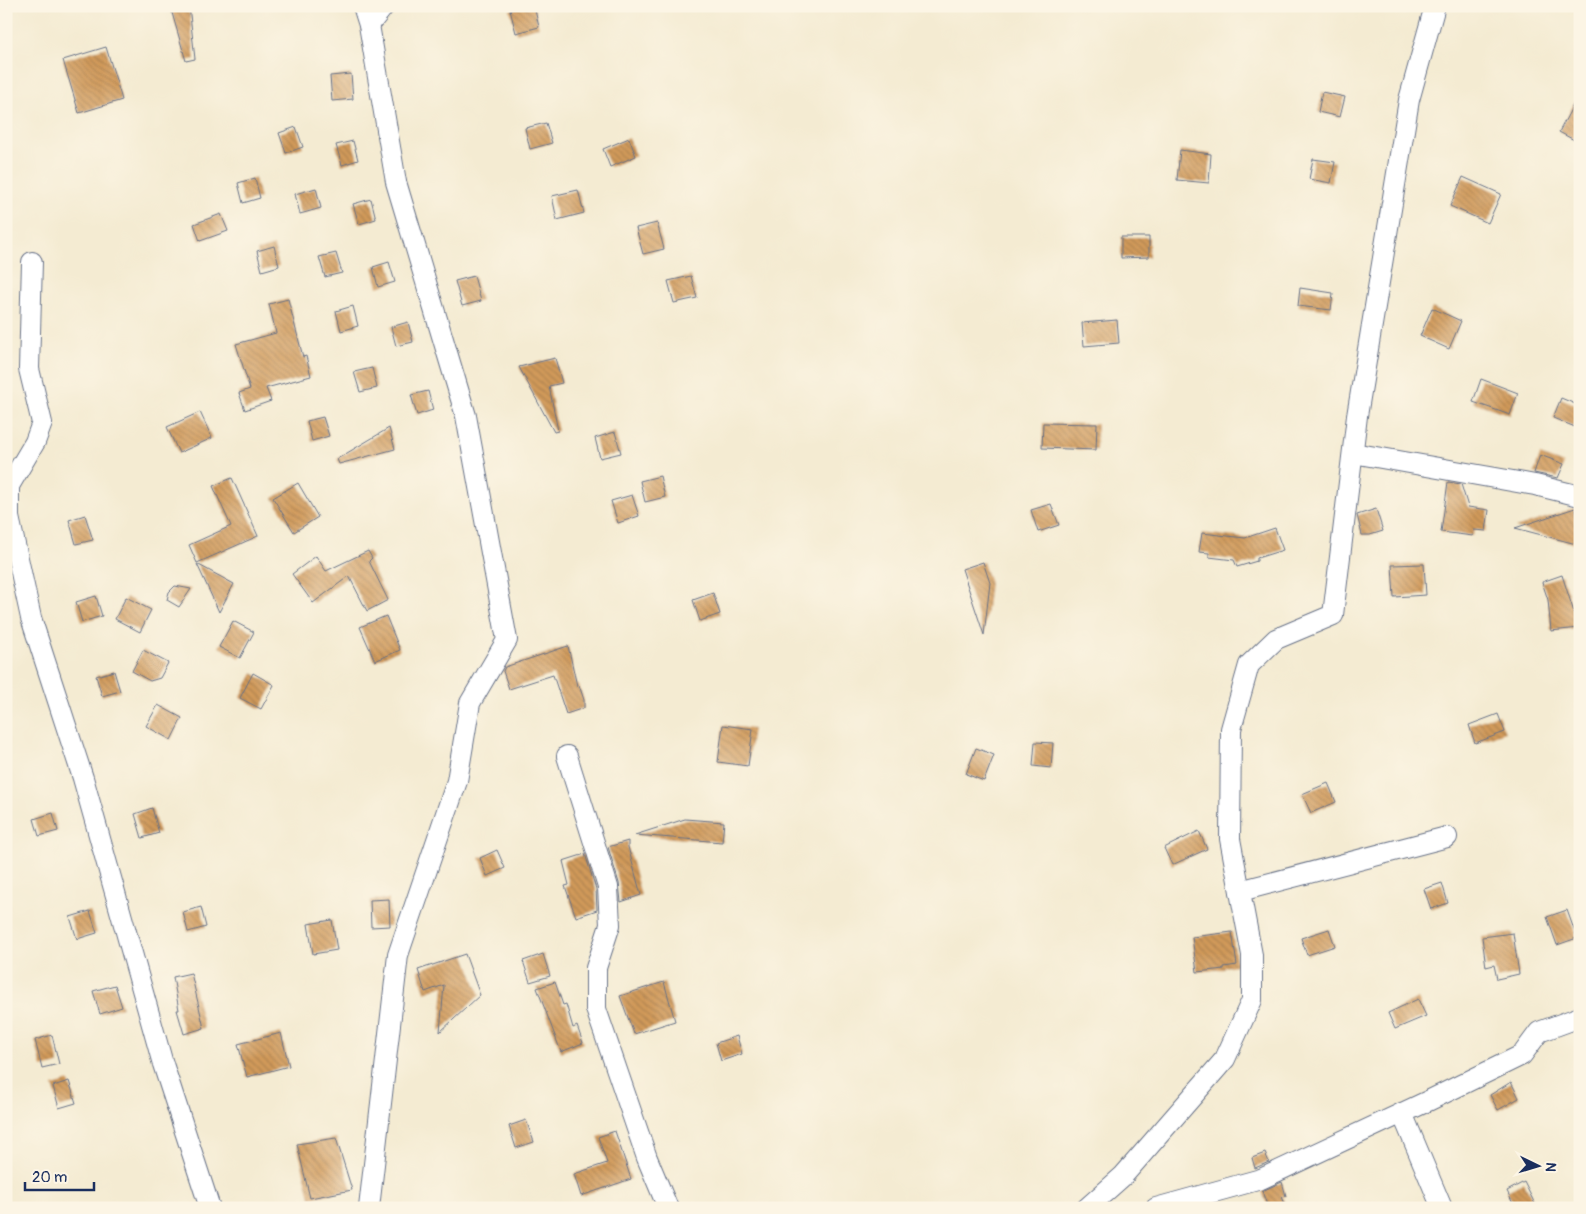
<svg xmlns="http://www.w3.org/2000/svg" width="1586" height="1214" font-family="Pangolin,sans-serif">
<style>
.building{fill:url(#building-back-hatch)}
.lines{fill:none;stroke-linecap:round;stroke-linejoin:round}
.minor-casing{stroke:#677187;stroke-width:22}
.minor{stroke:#fff;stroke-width:20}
</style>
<defs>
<pattern id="building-back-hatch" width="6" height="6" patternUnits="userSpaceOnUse" patternTransform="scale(1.25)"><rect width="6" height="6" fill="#d19a5a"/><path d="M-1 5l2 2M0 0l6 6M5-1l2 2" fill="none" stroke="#a97e4e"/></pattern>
</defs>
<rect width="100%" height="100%" fill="#fcf5e5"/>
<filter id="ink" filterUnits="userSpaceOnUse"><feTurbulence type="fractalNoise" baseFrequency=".02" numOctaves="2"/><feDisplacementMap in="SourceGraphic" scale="10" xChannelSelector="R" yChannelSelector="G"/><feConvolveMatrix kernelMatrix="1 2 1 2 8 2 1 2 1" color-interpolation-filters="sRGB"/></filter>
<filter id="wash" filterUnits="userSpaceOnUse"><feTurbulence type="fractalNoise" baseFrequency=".0096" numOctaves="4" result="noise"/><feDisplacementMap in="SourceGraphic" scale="20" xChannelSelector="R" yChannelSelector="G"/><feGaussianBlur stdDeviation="1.12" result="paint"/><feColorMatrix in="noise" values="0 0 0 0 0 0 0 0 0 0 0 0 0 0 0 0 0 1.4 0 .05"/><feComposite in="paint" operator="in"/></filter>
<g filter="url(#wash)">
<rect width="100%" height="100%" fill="#f4ebd2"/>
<g id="blocks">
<!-- building -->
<g class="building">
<path d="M 170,6 L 189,6 L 195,59 L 186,61 Z"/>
<path d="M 524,6 L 534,6 L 539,27 L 516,33 L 510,10 Z"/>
<path d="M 106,47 L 122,100 L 79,113 L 63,60 Z"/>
<path d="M 351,74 L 353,99 L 332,101 L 330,76 Z"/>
<path d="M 1322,92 L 1345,97 L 1340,117 L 1318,112 Z"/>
<path d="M 1580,92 L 1580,143 L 1559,132 Z"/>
<path d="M 546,123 L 552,143 L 530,149 L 525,128 Z"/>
<path d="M 296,127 L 303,147 L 286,153 L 279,133 Z"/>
<path d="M 629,138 L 636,156 L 610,167 L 603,149 Z"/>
<path d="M 353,141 L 358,160 L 342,165 L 336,145 Z"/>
<path d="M 1180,150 L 1211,154 L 1209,183 L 1177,180 Z"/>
<path d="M 1313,159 L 1335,162 L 1331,183 L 1309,179 Z"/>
<path d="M 1463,177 L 1501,194 L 1488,223 L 1450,206 Z"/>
<path d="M 255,178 L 260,198 L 243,203 L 238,183 Z"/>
<path d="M 316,188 L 321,208 L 300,214 L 295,194 Z"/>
<path d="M 578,190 L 584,213 L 557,220 L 552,196 Z"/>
<path d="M 371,199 L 376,219 L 359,224 L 353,204 Z"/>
<path d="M 221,214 L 228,231 L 200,241 L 194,224 Z"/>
<path d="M 657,223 L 664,249 L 643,254 L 636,228 Z"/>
<path d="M 1121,237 L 1149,237 L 1149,257 L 1121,258 Z"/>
<path d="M 274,246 L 279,266 L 262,271 L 257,251 Z"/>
<path d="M 336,253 L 342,273 L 325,277 L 319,257 Z"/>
<path d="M 389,262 L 395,282 L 378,287 L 373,267 Z"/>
<path d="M 474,276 L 481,301 L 462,306 L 455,281 Z"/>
<path d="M 691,276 L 697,298 L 674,303 L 668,281 Z"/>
<path d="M 1300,288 L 1333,293 L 1331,310 L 1298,306 Z"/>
<path d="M 288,299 L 303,357 L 306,356 L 311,376 L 266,388 L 271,401 L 245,410 L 239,393 L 250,389 L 236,344 L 276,333 L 269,304 Z"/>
<path d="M 353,306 L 358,326 L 341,331 L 336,311 Z"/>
<path d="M 1432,308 L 1461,321 L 1449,349 L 1420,336 Z"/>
<path d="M 1117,320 L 1119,343 L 1084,346 L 1082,323 Z"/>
<path d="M 408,322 L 413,342 L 396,346 L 391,327 Z"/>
<path d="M 555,358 L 562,383 L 549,386 L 558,431 L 554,432 L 519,367 Z"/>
<path d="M 372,368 L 377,388 L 360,392 L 354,372 Z"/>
<path d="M 1481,379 L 1518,393 L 1510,415 L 1473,402 Z"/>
<path d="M 428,391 L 433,410 L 417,415 L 411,395 Z"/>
<path d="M 1561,398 L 1580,406 L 1580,429 L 1553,418 Z"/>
<path d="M 200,412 L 212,438 L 179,453 L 167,427 Z"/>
<path d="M 323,417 L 329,436 L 312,441 L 307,421 Z"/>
<path d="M 1043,423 L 1097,424 L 1096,450 L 1042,448 Z"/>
<path d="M 389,428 L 395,449 L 339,464 L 337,459 Z"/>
<path d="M 615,432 L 621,453 L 600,458 L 595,438 Z"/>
<path d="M 1540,455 L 1564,464 L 1558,478 L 1534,473 Z"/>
<path d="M 660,476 L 665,497 L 645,502 L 640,481 Z"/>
<path d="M 232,478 L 258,536 L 197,563 L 189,545 L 231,526 L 213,486 Z"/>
<path d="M 1448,482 L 1461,484 L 1468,507 L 1489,510 L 1486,531 L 1474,530 L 1473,536 L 1441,532 Z"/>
<path d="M 298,483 L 318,517 L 294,532 L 273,498 Z"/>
<path d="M 632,495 L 639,516 L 618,523 L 611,501 Z"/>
<path d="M 1051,504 L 1059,525 L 1038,532 L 1031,510 Z"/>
<path d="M 1575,508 L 1580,522 L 1580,545 L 1515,528 Z"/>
<path d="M 1376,509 L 1383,531 L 1370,535 L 1362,535 L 1357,515 Z"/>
<path d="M 85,515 L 93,540 L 76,544 L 69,520 Z"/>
<path d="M 1275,528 L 1283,550 L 1257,558 L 1257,561 L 1237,567 L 1234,560 L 1209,557 L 1209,553 L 1199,552 L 1202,533 L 1245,538 Z"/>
<path d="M 368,551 L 372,558 L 369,561 L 388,600 L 367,611 L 349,576 L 313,603 L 292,574 L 316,556 L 326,571 Z"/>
<path d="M 983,562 L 990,583 L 984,635 L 962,569 Z"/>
<path d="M 197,564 L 234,584 L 219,612 Z"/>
<path d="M 1424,564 L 1426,595 L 1394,597 L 1392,565 Z"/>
<path d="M 1562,575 L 1579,628 L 1551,631 L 1548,600 L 1542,582 Z"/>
<path d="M 175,586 L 191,589 L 179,607 L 167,600 L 169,592 Z"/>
<path d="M 713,593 L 720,614 L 700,621 L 693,600 Z"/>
<path d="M 96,596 L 102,616 L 82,622 L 76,602 Z"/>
<path d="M 126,597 L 151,610 L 140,632 L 115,619 Z"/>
<path d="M 386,616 L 400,650 L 375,661 L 360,627 Z"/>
<path d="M 233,621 L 254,632 L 240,658 L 219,647 Z"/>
<path d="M 568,646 L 577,686 L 579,685 L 584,700 L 584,708 L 566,714 L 553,675 L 509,689 L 503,671 L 505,667 Z"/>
<path d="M 143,650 L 168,663 L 160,678 L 150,681 L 132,671 Z"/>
<path d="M 114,671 L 120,691 L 102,696 L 96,676 Z"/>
<path d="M 253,673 L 274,685 L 261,709 L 240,698 Z"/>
<path d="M 158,705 L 182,718 L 171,740 L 146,726 Z"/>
<path d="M 1498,714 L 1505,732 L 1475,743 L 1469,725 Z"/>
<path d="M 723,725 L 753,729 L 748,766 L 718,762 Z"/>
<path d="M 1035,742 L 1053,743 L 1051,768 L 1033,766 Z"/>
<path d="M 976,748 L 994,755 L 984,781 L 966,774 Z"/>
<path d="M 1328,783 L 1336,802 L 1311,813 L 1302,794 Z"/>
<path d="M 152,808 L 159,833 L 142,838 L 135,814 Z"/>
<path d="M 53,813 L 58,831 L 39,836 L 34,819 Z"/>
<path d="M 685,819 L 724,822 L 722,842 L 635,835 Z"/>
<path d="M 1199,831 L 1207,849 L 1172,865 L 1164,848 Z"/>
<path d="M 628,841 L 628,847 L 641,895 L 621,902 L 619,883 L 608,847 Z"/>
<path d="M 497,850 L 505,868 L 487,876 L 480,858 Z"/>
<path d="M 585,854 L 596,889 L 597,910 L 576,917 L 565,886 L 569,885 L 563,861 Z"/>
<path d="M 1442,883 L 1448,903 L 1431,909 L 1424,889 Z"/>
<path d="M 389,899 L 390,926 L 371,927 L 370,900 Z"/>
<path d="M 201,907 L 206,927 L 188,932 L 183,912 Z"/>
<path d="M 1567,910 L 1577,938 L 1557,945 L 1547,917 Z"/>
<path d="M 90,911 L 97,933 L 77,939 L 70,917 Z"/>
<path d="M 332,920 L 337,950 L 313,954 L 308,924 Z"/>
<path d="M 1329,929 L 1335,946 L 1307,955 L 1301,938 Z"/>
<path d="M 1232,932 L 1237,965 L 1224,967 L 1224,969 L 1197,972 L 1192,937 Z"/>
<path d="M 1513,933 L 1519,974 L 1497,979 L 1494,965 L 1486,967 L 1482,937 Z"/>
<path d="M 465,954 L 480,995 L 440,1032 L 444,985 L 425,992 L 418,970 Z"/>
<path d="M 543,954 L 550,976 L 530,982 L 523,961 Z"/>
<path d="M 191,973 L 204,1028 L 184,1034 L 177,1010 L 179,1010 L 173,977 Z"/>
<path d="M 555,982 L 563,1005 L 566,1004 L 573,1028 L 577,1026 L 583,1043 L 561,1052 L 537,988 Z"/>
<path d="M 664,982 L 675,1021 L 634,1034 L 620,996 Z"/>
<path d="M 115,985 L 122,1007 L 100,1014 L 93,991 Z"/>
<path d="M 1418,999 L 1426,1016 L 1395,1029 L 1388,1013 Z"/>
<path d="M 281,1033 L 289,1066 L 247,1077 L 238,1044 Z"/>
<path d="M 52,1035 L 59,1064 L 42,1068 L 35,1040 Z"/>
<path d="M 737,1036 L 742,1054 L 721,1061 L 716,1043 Z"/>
<path d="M 69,1081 L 76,1103 L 59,1108 L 53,1086 Z"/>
<path d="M 1511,1082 L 1519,1098 L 1498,1110 L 1490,1095 Z"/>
<path d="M 526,1120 L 534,1142 L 516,1148 L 509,1126 Z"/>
<path d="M 615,1131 L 631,1179 L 581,1196 L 574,1174 L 607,1163 L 598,1137 Z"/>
<path d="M 336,1138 L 352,1190 L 310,1198 L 297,1144 Z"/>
<path d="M 1265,1153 L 1269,1162 L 1255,1168 L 1252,1158 Z"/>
<path d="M 1282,1182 L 1286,1196 L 1282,1197 L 1287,1208 L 1268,1208 L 1262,1191 Z"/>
<path d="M 1524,1182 L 1537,1208 L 1515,1208 L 1507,1191 Z"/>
</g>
</g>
</g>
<g filter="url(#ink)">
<use href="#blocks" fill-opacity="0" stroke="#677187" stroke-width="1"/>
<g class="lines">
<!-- minor casing -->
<g class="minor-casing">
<g id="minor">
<path d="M 363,6 L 369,25 L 396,182 L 466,416 L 507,640 L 470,703 L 457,781 L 398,955 L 369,1208"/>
<path d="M 369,25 L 384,6"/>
<path d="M 32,262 L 29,369 L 42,423 L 35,442 L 9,486 L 9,517 L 31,618 L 83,778 L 163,1064 L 210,1208"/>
<path d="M 1353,453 L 1535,485 L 1580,496"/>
<path d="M 567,756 L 608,887 L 610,925 L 596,968 L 596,1009 L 647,1158 L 668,1208"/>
<path d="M 1240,891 L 1447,837"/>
<path d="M 1402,1113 L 1442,1208"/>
<path d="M 1087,1208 L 1123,1176 L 1225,1059 L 1252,1000 L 1252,955 L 1230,839 L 1231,729 L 1249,665 L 1276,639 L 1333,615 L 1357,416 L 1409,100 L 1435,6"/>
<path d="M 1156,1208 L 1261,1179 L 1428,1101 L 1522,1055 L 1539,1032 L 1580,1017"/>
</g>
</g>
<!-- minor -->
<use href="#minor" class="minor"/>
</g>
</g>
<!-- margin -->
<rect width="1586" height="1214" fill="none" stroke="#fcf5e5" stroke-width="25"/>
<!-- north arrow -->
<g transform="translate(1538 1166) rotate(95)" stroke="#fcf5e5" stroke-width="4" paint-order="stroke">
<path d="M0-4L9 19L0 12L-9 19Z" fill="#1b2f5e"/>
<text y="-8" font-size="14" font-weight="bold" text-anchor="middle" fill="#1b2f5e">N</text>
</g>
<!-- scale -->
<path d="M25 1182v8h69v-8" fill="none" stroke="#1b2f5e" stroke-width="2.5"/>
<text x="32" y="1182" font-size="15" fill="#1b2f5e" stroke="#fcf5e5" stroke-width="4" paint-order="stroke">20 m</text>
</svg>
